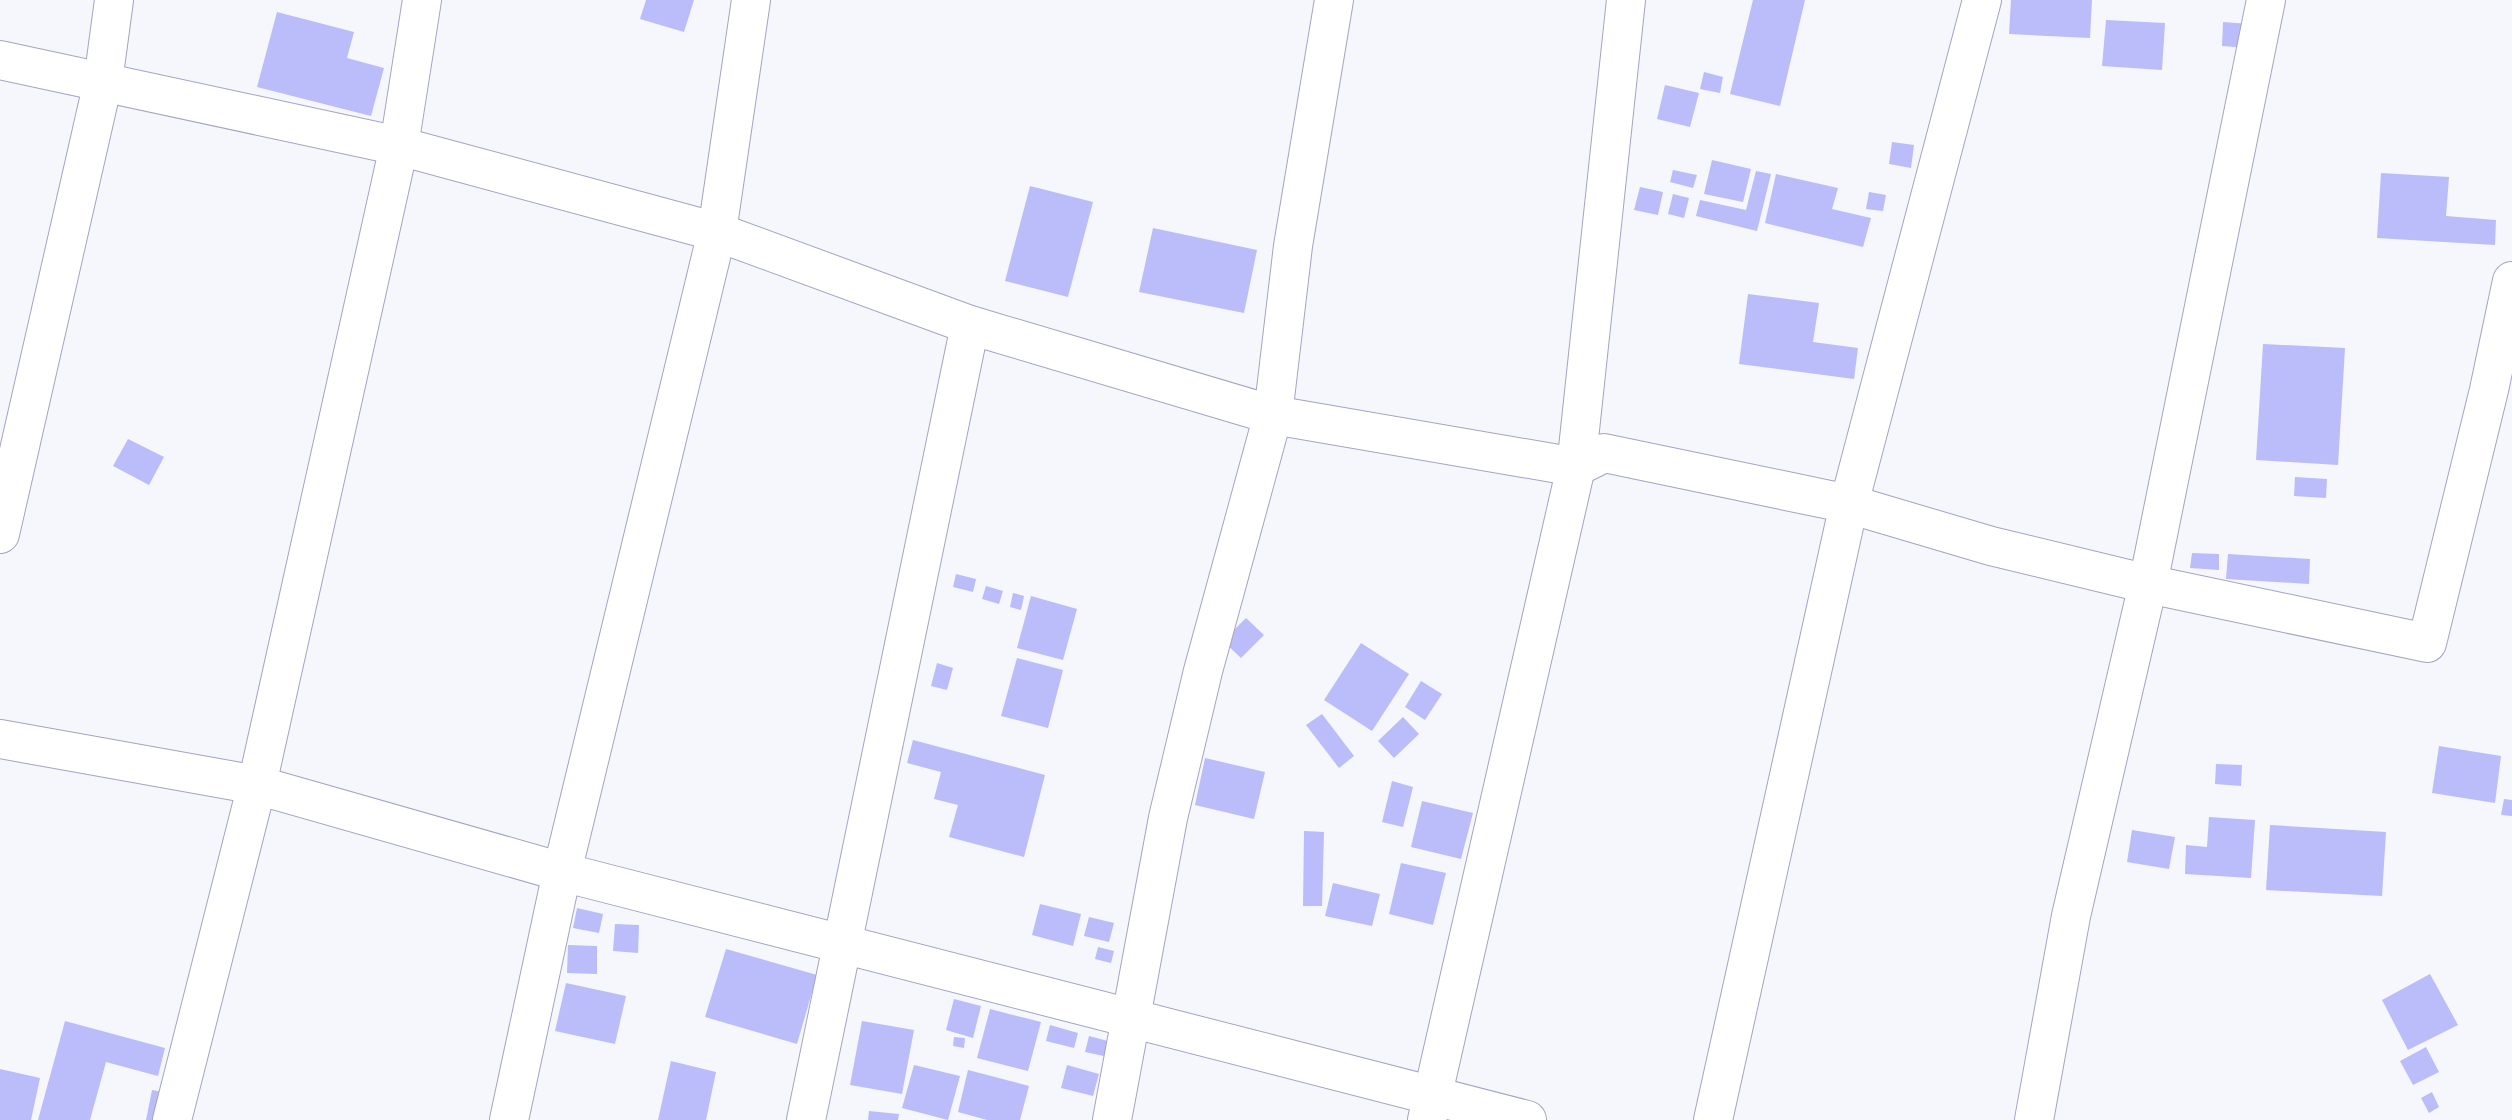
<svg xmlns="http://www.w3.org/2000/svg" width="2512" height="1120" font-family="'Titillium Web',sans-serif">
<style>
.building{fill:#bbbcfa}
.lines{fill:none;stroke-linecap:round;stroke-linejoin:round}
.minor-casing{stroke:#a3a4c5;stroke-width:40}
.minor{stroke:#fff;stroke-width:38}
</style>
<rect width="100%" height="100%" fill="#f6f6fd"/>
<!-- building -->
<g class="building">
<path d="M 646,0 L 694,0 L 684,32 L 640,19 Z"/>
<path d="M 1753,0 L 1805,0 L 1780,106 L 1730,94 Z"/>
<path d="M 2011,0 L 2092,0 L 2090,38 L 2009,34 Z"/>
<path d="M 277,12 L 354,32 L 347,58 L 384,68 L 371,116 L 257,87 Z"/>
<path d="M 2106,20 L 2165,23 L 2162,70 L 2102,66 Z"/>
<path d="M 2223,22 L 2250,24 L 2249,48 L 2222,46 Z"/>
<path d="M 1704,72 L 1723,77 L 1720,93 L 1700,89 Z"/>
<path d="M 1665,85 L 1699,93 L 1690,127 L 1657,119 Z"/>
<path d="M 1892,142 L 1914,145 L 1911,168 L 1889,164 Z"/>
<path d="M 1712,160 L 1751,169 L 1743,202 L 1704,194 Z"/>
<path d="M 1673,170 L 1697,175 L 1693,188 L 1670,182 Z"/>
<path d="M 1756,171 L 1771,174 L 1757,231 L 1696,216 L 1700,200 L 1746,210 Z"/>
<path d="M 2381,173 L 2449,177 L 2446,216 L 2496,220 L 2495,245 L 2377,238 Z"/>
<path d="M 1776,174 L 1838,188 L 1832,209 L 1871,218 L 1863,247 L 1765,223 Z"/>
<path d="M 1030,186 L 1093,202 L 1068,297 L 1005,281 Z"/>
<path d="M 1640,187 L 1663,192 L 1658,215 L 1634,210 Z"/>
<path d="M 1869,192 L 1886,195 L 1883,211 L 1866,209 Z"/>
<path d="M 1673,194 L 1689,198 L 1684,218 L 1668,214 Z"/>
<path d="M 1153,228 L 1257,250 L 1244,313 L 1139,292 Z"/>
<path d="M 1748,294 L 1819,303 L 1813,342 L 1858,348 L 1854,379 L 1739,364 Z"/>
<path d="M 2263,344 L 2345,348 L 2338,465 L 2256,460 Z"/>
<path d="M 128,439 L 164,457 L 149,485 L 113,466 Z"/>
<path d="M 2295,477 L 2327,479 L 2326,498 L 2294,496 Z"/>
<path d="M 2192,553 L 2219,554 L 2219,570 L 2190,568 Z"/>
<path d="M 2228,554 L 2310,559 L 2309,584 L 2226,579 Z"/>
<path d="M 956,574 L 976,579 L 973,592 L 953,587 Z"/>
<path d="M 986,586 L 1003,591 L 999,604 L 982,599 Z"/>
<path d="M 1013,593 L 1024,596 L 1021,610 L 1010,607 Z"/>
<path d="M 1031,596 L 1077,609 L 1063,660 L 1017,648 Z"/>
<path d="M 1246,618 L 1264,635 L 1241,658 L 1223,641 Z"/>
<path d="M 1361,643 L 1409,674 L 1372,731 L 1324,700 Z"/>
<path d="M 1017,658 L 1063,670 L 1048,728 L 1001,716 Z"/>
<path d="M 937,663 L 953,668 L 947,690 L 931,686 Z"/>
<path d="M 1421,681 L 1442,694 L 1425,720 L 1405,707 Z"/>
<path d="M 1322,714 L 1354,756 L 1339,768 L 1306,725 Z"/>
<path d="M 1403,717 L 1419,734 L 1394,758 L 1378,741 Z"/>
<path d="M 913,740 L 1045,775 L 1024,857 L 949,837 L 958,805 L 934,799 L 941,772 L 907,763 Z"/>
<path d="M 2439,746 L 2501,756 L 2495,803 L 2432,793 Z"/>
<path d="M 1205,758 L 1265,772 L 1254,819 L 1195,805 Z"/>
<path d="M 2216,764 L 2242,765 L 2241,786 L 2215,784 Z"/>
<path d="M 1392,781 L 1413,787 L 1403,827 L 1382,822 Z"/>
<path d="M 2504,799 L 2512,800 L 2512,816 L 2501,815 Z"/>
<path d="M 1422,801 L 1473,813 L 1461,859 L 1411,847 Z"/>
<path d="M 2209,817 L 2255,820 L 2251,878 L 2185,874 L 2186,845 L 2207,847 Z"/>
<path d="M 2270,825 L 2386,832 L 2382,896 L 2266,890 Z"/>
<path d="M 2132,830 L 2175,837 L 2169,869 L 2127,862 Z"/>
<path d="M 1304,831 L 1324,832 L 1322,906 L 1303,906 Z"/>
<path d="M 1401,863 L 1446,873 L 1433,925 L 1389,914 Z"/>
<path d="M 1333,883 L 1380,894 L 1372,926 L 1325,916 Z"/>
<path d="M 1040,904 L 1081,914 L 1073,946 L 1032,935 Z"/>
<path d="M 577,908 L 603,914 L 599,933 L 573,928 Z"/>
<path d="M 1089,917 L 1114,923 L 1109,942 L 1084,936 Z"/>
<path d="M 615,924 L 639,925 L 638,953 L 613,951 Z"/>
<path d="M 568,945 L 597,946 L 597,974 L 567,973 Z"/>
<path d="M 1098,947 L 1114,951 L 1111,963 L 1095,959 Z"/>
<path d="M 726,949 L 817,975 L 797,1044 L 705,1017 Z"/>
<path d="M 2430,974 L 2458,1025 L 2408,1050 L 2382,1000 Z"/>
<path d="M 566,983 L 626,996 L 615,1044 L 555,1031 Z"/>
<path d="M 954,999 L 981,1006 L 973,1038 L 946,1030 Z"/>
<path d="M 990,1009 L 1041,1022 L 1028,1071 L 977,1058 Z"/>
<path d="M 65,1021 L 165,1048 L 158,1076 L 106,1062 L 90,1120 L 38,1120 Z"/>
<path d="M 862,1021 L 914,1030 L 902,1094 L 850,1085 Z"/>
<path d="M 1050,1025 L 1078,1033 L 1074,1048 L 1046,1041 Z"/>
<path d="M 1089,1036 L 1108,1041 L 1104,1056 L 1085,1052 Z"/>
<path d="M 954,1037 L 965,1038 L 964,1048 L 953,1046 Z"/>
<path d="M 2426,1047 L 2439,1072 L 2413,1085 L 2400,1061 Z"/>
<path d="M 671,1061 L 716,1072 L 706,1120 L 658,1120 Z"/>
<path d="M 914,1065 L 960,1076 L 948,1120 L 902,1108 Z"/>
<path d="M 1067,1065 L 1099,1074 L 1093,1096 L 1061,1088 Z"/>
<path d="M 0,1069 L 40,1078 L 31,1120 L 0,1120 Z"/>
<path d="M 968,1070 L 1029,1086 L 1020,1120 L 987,1120 L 958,1112 Z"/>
<path d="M 152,1090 L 163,1092 L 158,1120 L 146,1120 Z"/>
<path d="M 2432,1092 L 2439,1107 L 2429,1113 L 2421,1098 Z"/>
<path d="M 869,1111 L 899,1114 L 898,1120 L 868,1120 Z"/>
</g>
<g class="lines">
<!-- minor casing -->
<g class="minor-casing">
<g id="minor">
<path d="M 0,60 L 399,146 L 717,232 L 970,325 L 1273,415 L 1576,467 L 1604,453 L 1849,504 L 1991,546 L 2148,584 L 2427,643 L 2489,390 L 2512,281"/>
<path d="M 0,534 L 103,82 L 114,0"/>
<path d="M 0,739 L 257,785 L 562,872 L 1527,1120"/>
<path d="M 172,1120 L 257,785 L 399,146 L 422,0"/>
<path d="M 509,1120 L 562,872 L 717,232 L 751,0"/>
<path d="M 806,1120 L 970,325"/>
<path d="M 1112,1120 L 1168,818 L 1203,671 L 1273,415 L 1293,246 L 1334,0"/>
<path d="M 1427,1120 L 1576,467 L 1626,0"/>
<path d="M 1713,1120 L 1849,504 L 1982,0"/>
<path d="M 2034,1120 L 2071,916 L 2148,584 L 2266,0"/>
</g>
</g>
<!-- minor -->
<use href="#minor" class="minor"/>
</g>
</svg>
